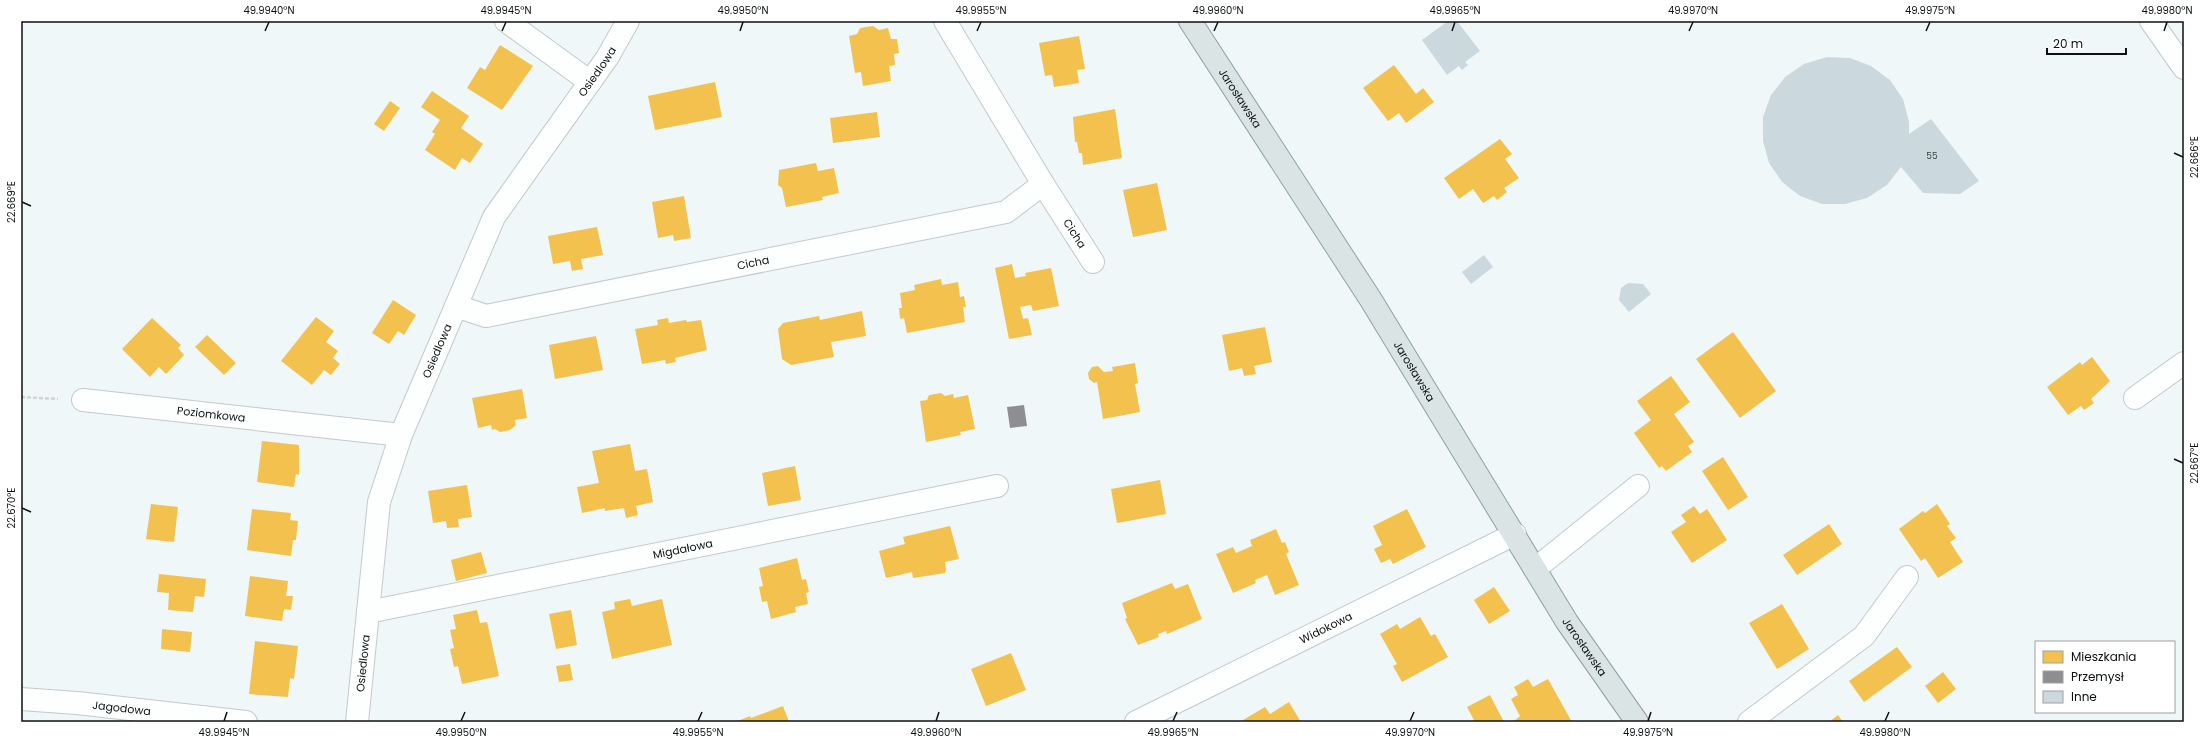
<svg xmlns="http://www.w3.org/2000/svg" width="2205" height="743" font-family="Poppins,sans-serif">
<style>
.homes{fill:#f2c14e}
.industry{fill:#8d8d92}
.building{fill:#cbd9de}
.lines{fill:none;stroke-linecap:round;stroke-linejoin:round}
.minor-casing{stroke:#c3c9ca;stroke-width:24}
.major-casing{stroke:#8da1a2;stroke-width:24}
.path{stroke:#d1d3d4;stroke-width:2.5;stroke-dasharray:4 2;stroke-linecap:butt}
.minor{stroke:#fdfefe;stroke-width:22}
.major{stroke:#dae4e5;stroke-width:22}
.ticks{fill:none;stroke:#0d1112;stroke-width:1.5}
.labels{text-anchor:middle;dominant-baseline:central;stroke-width:4;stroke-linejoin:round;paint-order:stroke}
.number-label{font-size:9px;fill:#3c4345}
.street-label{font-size:11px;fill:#0d1112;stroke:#fff}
.neatline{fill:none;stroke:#0d1112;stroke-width:1.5}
.ticks-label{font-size:10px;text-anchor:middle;fill:#0d1112}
</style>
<rect width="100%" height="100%" fill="#f0f7f9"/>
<!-- homes -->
<g class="homes">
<path d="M 873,26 L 879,30 L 888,28 L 891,39 L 897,39 L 899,53 L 894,54 L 895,65 L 889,66 L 891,81 L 863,86 L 861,72 L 855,73 L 849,36 L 857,34 L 860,28 Z"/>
<path d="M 1079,36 L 1085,69 L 1077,70 L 1079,83 L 1054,87 L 1052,75 L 1045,76 L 1039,43 Z"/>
<path d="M 500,45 L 533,66 L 502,110 L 467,88 L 480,67 L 485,70 Z"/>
<path d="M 1394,65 L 1416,94 L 1423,88 L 1434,102 L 1406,123 L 1399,113 L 1388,121 L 1363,88 Z"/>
<path d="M 715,82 L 722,117 L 655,130 L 648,96 Z"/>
<path d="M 432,91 L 469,116 L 461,128 L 483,144 L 470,163 L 462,158 L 455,170 L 425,150 L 435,134 L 432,132 L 440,120 L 421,107 Z"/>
<path d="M 390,101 L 400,108 L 384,131 L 374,124 Z"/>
<path d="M 1115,109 L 1122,158 L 1083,165 L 1082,153 L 1079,153 L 1077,142 L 1075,142 L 1073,117 Z"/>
<path d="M 877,112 L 880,137 L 833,143 L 830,118 Z"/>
<path d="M 1500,139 L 1512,154 L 1505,159 L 1519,178 L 1504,188 L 1507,192 L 1497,200 L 1494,196 L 1483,203 L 1473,189 L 1459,199 L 1444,178 Z"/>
<path d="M 816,163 L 818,171 L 834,168 L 839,193 L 822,197 L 823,200 L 786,207 L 782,188 L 778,185 L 779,170 Z"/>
<path d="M 1157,183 L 1167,230 L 1133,237 L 1123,190 Z"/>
<path d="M 684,196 L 691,238 L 674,241 L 673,235 L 658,238 L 652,202 Z"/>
<path d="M 597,227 L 603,255 L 581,259 L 583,269 L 572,271 L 570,261 L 553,264 L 548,236 Z"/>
<path d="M 1012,264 L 1015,278 L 1026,276 L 1025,273 L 1051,268 L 1059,306 L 1033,311 L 1031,305 L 1020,307 L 1023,319 L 1028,318 L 1032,335 L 1009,339 L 995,268 Z"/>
<path d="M 941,279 L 942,285 L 958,282 L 960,297 L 964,296 L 966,307 L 963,307 L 965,322 L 907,333 L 904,318 L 900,319 L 899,308 L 902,308 L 900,293 L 915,290 L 914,285 Z"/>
<path d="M 393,300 L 416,315 L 404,335 L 398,331 L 389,344 L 372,333 Z"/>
<path d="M 862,311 L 866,336 L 831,342 L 834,357 L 791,365 L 782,359 L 778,329 L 783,323 L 819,316 L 820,320 Z"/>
<path d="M 316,317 L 334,331 L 326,342 L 338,351 L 333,358 L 340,364 L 331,375 L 324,370 L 312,385 L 281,361 Z"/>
<path d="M 152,318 L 181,345 L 178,348 L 184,355 L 166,374 L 159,367 L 150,377 L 122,349 Z"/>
<path d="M 668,318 L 669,323 L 686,320 L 687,322 L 701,320 L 707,350 L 675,358 L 676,362 L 666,364 L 665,360 L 642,364 L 635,329 L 658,325 L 657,320 Z"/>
<path d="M 1265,327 L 1272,362 L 1254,366 L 1256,374 L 1244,376 L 1242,368 L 1229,371 L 1222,335 Z"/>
<path d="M 1733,332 L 1776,391 L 1740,418 L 1696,359 Z"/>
<path d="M 207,335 L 236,363 L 224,375 L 195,347 Z"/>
<path d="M 596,336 L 603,370 L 555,379 L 549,345 Z"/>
<path d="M 2092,357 L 2110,381 L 2091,399 L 2094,403 L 2084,410 L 2081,406 L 2068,415 L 2047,387 L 2080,362 L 2082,365 Z"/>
<path d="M 1135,363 L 1138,383 L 1135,384 L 1140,412 L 1103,419 L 1097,382 L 1094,383 L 1089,379 L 1088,373 L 1092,367 L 1098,366 L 1104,372 L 1113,371 L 1112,367 Z"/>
<path d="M 1671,376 L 1690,402 L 1674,414 L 1694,442 L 1688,446 L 1692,452 L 1666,471 L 1662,466 L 1659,468 L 1634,433 L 1651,420 L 1637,401 Z"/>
<path d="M 522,389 L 527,418 L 515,420 L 516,425 L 510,430 L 500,432 L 495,429 L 492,430 L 491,425 L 478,428 L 472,398 Z"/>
<path d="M 941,393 L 945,396 L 953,394 L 954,398 L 968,395 L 975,429 L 960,432 L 961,435 L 926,442 L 920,401 L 927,400 L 929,395 Z"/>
<path d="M 262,441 L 299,445 L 299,475 L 296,474 L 294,487 L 257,482 Z"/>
<path d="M 630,444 L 635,471 L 647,469 L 653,502 L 636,506 L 638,515 L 626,518 L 624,508 L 605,511 L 605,508 L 582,513 L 577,487 L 599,483 L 592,451 Z"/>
<path d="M 1723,457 L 1748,497 L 1728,510 L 1702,471 Z"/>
<path d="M 795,466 L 801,500 L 768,506 L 762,473 Z"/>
<path d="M 1160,480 L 1166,514 L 1117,523 L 1111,489 Z"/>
<path d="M 467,485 L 472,517 L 458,519 L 459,527 L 447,528 L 446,521 L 433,523 L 428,491 Z"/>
<path d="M 151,504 L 178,507 L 174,542 L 146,539 Z"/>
<path d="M 1937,504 L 1950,524 L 1947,526 L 1956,538 L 1950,542 L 1963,562 L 1938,578 L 1925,558 L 1921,561 L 1899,529 L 1923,511 L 1925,513 Z"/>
<path d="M 1694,506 L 1700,514 L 1707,509 L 1727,540 L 1692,563 L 1671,532 L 1686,522 L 1681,515 Z"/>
<path d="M 252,509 L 291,513 L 290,520 L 298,521 L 296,540 L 293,540 L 291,556 L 247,550 Z"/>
<path d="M 1407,509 L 1426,547 L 1393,564 L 1390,559 L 1381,563 L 1374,549 L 1382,545 L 1373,526 Z"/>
<path d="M 1829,524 L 1842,544 L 1797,575 L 1783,555 Z"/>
<path d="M 950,526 L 959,559 L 945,562 L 946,570 L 945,573 L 913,578 L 912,572 L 886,578 L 879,551 L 905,544 L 903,537 Z"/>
<path d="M 1276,529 L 1282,543 L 1285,542 L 1289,552 L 1286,554 L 1299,585 L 1275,595 L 1267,575 L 1255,580 L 1256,583 L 1233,593 L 1216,554 L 1233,547 L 1236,553 L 1252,546 L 1250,540 Z"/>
<path d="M 481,552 L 487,573 L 456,581 L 451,560 Z"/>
<path d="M 797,558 L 802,580 L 806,579 L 809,592 L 806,593 L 808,604 L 795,607 L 796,612 L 771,619 L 767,601 L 762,602 L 759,587 L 763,586 L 759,568 Z"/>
<path d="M 159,574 L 206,579 L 204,597 L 195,596 L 193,612 L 168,610 L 169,593 L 157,592 Z"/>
<path d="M 250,576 L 288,581 L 286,596 L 293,596 L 291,610 L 284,609 L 282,621 L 245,616 Z"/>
<path d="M 1172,583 L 1175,589 L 1188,584 L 1202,619 L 1167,634 L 1166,631 L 1158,634 L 1159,637 L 1138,645 L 1125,619 L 1127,618 L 1122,603 Z"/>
<path d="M 1494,587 L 1510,611 L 1489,624 L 1474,600 Z"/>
<path d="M 630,599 L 632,606 L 662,599 L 672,645 L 612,659 L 602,612 L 615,609 L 614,602 Z"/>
<path d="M 1782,604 L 1809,649 L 1777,669 L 1749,623 Z"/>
<path d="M 477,610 L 480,623 L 487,622 L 499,676 L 462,684 L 458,666 L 454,667 L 450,649 L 454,648 L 450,630 L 456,629 L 453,615 Z"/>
<path d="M 571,610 L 577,645 L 556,649 L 549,614 Z"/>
<path d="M 1420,617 L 1431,636 L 1435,634 L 1448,657 L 1402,682 L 1393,666 L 1397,664 L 1380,634 L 1397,624 L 1400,629 Z"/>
<path d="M 162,629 L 192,632 L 190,652 L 161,649 Z"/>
<path d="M 255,641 L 298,646 L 294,679 L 290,678 L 288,697 L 249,694 Z"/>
<path d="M 1897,647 L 1912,667 L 1864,702 L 1849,681 Z"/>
<path d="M 1011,653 L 1026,690 L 986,706 L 971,669 Z"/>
<path d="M 570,664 L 573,680 L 559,682 L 556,666 Z"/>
<path d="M 1943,672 L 1956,689 L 1938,703 L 1925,686 Z"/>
<path d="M 1528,679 L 1533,687 L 1548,679 L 1572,722 L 1513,722 L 1520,716 L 1511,699 L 1518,695 L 1514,687 Z"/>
<path d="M 1490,695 L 1504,722 L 1475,722 L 1467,707 Z"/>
<path d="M 1289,702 L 1301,722 L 1245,722 L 1243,720 L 1265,707 L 1270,714 Z"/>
<path d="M 783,706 L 789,722 L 735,722 L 750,716 L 751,718 Z"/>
<path d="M 1838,715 L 1843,722 L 1829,722 Z"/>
</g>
<!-- industry -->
<path class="industry" d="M 1024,405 L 1027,426 L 1010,428 L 1007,407 Z"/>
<!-- building -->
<g class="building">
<path d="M 1448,21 L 1457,21 L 1480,51 L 1465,62 L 1468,65 L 1462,70 L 1459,66 L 1447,75 L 1422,40 Z"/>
<path d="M 1827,57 L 1850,58 L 1871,66 L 1890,80 L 1903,99 L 1909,122 L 1909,134 L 1931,119 L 1979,181 L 1960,194 L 1923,193 L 1901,167 L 1887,185 L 1867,198 L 1845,204 L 1822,204 L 1800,196 L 1782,182 L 1769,163 L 1763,141 L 1763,117 L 1771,95 L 1785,77 L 1804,64 Z"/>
<path d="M 1484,255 L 1493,267 L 1471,284 L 1462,272 Z"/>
<path d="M 1628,283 L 1643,284 L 1651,294 L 1629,312 L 1619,300 L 1621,288 Z"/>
</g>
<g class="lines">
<!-- minor casing -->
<g class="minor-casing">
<g id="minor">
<path d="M 506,21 L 590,82"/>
<path id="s1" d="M 945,21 L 1043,184 L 1093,262"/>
<path d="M 2151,21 L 2184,68"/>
<path id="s2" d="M 456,306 L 486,316 L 1006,212 L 1043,184"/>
<path d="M 2135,398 L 2184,363"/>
<path id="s3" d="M 83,400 L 401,435"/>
<path d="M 1535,569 L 1638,486"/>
<path id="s4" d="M 368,612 L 997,486"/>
<path id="s5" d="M 21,699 L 77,703 L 246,722"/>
<path id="s6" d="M 357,722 L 379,502 L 401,435 L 494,217 L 607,58 L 628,21"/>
<path id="s7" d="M 1136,722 L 1515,534"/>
<path d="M 1749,722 L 1864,636 L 1907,577"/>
</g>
</g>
<!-- major casing -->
<g class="major-casing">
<g id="major">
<path id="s8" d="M 1190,21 L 1371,300 L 1567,622 L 1637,722"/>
</g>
</g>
<!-- path -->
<path class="path" d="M 21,397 L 58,399"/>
<!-- minor -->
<use href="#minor" class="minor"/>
<!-- major -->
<use href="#major" class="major"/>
</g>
<!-- ticks -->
<path class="ticks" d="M 265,31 L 269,22M 502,31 L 506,22M 740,31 L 743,22M 977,31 L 981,22M 1214,31 L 1218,22M 1452,31 L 1455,22M 1689,31 L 1693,22M 1926,31 L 1930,22M 2164,31 L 2167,22M 2174,153 L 2183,157M 22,202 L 31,206M 2174,459 L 2183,463M 22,508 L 31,512M 224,721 L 227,712M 461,721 L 465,712M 698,721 L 702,712M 936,721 L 939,712M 1173,721 L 1177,712M 1410,721 L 1414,712M 1648,721 L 1651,712M 1885,721 L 1889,712"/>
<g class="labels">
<!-- number labels -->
<g class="number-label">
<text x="1932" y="156">55</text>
</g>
<!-- street labels -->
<g class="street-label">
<text stroke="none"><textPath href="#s6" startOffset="707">Osiedlowa</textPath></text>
<text stroke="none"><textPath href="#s8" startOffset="92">Jarosławska</textPath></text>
<text stroke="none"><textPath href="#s1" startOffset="249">Cicha</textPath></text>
<text stroke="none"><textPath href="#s2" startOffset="304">Cicha</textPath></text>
<text stroke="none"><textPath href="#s6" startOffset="383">Osiedlowa</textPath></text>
<text stroke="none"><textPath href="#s8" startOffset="416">Jarosławska</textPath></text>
<text stroke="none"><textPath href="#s3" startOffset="129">Poziomkowa</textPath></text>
<text stroke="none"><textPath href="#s4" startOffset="321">Migdałowa</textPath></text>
<text stroke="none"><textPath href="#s7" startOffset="212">Widokowa</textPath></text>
<text stroke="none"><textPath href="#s8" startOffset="740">Jarosławska</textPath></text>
<text stroke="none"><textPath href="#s6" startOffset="59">Osiedlowa</textPath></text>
<text stroke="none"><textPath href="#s5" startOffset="101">Jagodowa</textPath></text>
</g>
</g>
<!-- border -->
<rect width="2205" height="743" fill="none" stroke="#ffffff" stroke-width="44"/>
<!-- legend -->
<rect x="2035" y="641" width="140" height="72" fill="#ffffff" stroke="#9ea0a0"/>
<rect x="2043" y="651" width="20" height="12" fill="#f2c14e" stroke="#9ea0a0"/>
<text x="2071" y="661" font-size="12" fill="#0d1112">Mieszkania</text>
<rect x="2043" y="671" width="20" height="12" fill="#8d8d92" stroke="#9ea0a0"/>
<text x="2071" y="681" font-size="12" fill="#0d1112">Przemysł</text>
<rect x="2043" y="691" width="20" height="12" fill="#cbd9de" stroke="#9ea0a0"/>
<text x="2071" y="701" font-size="12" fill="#0d1112">Inne</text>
<!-- scale -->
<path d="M2047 48v6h79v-6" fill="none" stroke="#0d1112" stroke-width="2"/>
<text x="2053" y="48" font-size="12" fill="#0d1112" stroke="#ffffff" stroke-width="3" paint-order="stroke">20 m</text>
<rect x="22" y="22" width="2161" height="699" class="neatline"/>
<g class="ticks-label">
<text x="269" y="14">49.9940°N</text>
<text x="506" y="14">49.9945°N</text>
<text x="743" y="14">49.9950°N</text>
<text x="981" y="14">49.9955°N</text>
<text x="1218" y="14">49.9960°N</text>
<text x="1455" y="14">49.9965°N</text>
<text x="1693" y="14">49.9970°N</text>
<text x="1930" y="14">49.9975°N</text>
<text x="2167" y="14">49.9980°N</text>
<text transform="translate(2194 157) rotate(-90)" y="4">22.666°E</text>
<text transform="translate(11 202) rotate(-90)" y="4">22.669°E</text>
<text transform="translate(2194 463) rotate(-90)" y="4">22.667°E</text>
<text transform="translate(11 508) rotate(-90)" y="4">22.670°E</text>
<text x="224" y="736">49.9945°N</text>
<text x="461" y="736">49.9950°N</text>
<text x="698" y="736">49.9955°N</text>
<text x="936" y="736">49.9960°N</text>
<text x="1173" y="736">49.9965°N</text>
<text x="1410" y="736">49.9970°N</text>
<text x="1648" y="736">49.9975°N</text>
<text x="1885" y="736">49.9980°N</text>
</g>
</svg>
